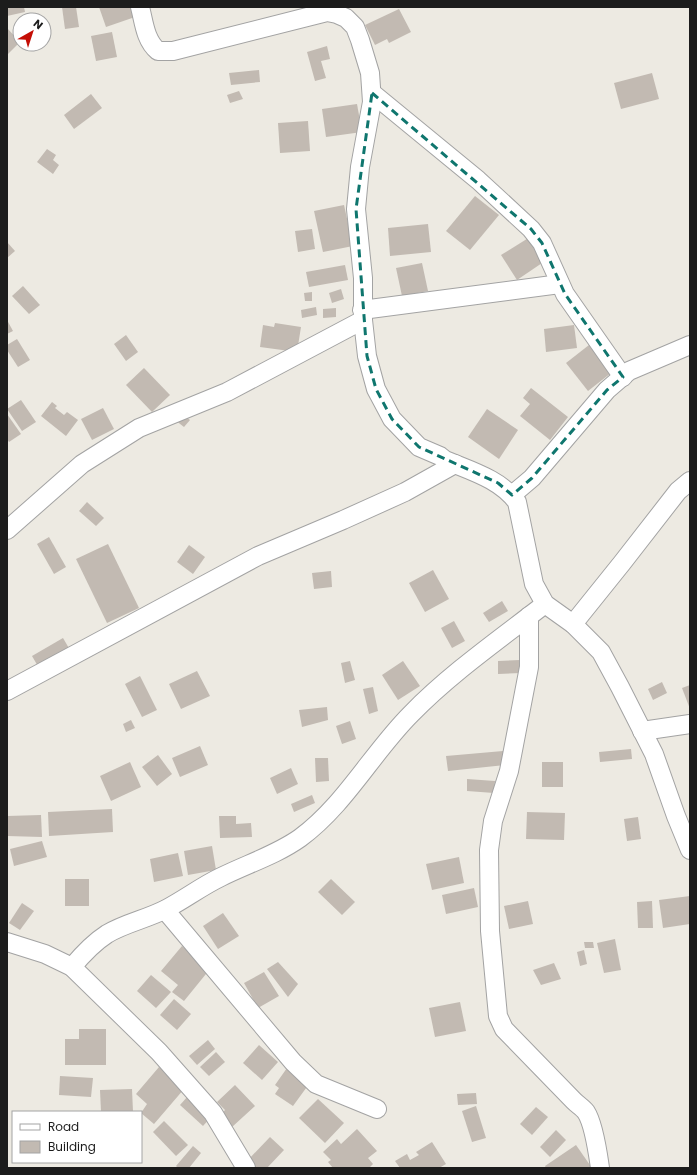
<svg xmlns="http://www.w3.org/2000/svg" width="697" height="1175" font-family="Poppins,sans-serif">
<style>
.building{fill:#c2bab2}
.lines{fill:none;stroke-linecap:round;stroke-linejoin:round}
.minor-casing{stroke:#a3a3a3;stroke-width:20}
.minor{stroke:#fff;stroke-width:18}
.marked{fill:none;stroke:#0f766e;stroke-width:3;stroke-dasharray:8 5;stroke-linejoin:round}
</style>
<rect width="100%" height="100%" fill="#edeae2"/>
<!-- building -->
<g class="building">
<path d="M 7,7 L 24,7 L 25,12 L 7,16 Z"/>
<path d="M 62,7 L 76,7 L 79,27 L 65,29 Z"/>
<path d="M 99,7 L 132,7 L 135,17 L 106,27 Z"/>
<path d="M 399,9 L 411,32 L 389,43 L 387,39 L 375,45 L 365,25 Z"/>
<path d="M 7,28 L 20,42 L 7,55 Z"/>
<path d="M 112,32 L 117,57 L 96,61 L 91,36 Z"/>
<path d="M 327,46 L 330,59 L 321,61 L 326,78 L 315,81 L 307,52 Z"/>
<path d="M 259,70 L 260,82 L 231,85 L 229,73 Z"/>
<path d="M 652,73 L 659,99 L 621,109 L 614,83 Z"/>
<path d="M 239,91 L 243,99 L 230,103 L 227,95 Z"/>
<path d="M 91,94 L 102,108 L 74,129 L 64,115 Z"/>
<path d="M 357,104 L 362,132 L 326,137 L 322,109 Z"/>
<path d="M 308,121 L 310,151 L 280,153 L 278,123 Z"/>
<path d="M 47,149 L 56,155 L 53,160 L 59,165 L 53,174 L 37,162 Z"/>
<path d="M 475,196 L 499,215 L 470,250 L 446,231 Z"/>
<path d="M 344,205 L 353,246 L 323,252 L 314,211 Z"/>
<path d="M 428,224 L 431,252 L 390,256 L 388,228 Z"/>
<path d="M 312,229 L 315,249 L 298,252 L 295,231 Z"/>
<path d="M 530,237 L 545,261 L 517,280 L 501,255 Z"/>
<path d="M 7,242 L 15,251 L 7,258 Z"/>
<path d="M 422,263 L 428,291 L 402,296 L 396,268 Z"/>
<path d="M 345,265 L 348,280 L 309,287 L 306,272 Z"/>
<path d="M 23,286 L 40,305 L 29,314 L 12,296 Z"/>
<path d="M 341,289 L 344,299 L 332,303 L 329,293 Z"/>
<path d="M 312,292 L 312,301 L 305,301 L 304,293 Z"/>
<path d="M 316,307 L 317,315 L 302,318 L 301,310 Z"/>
<path d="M 336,308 L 336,317 L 323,318 L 323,309 Z"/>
<path d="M 7,320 L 13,331 L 7,334 Z"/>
<path d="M 275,323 L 301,327 L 297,352 L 260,347 L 263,325 L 274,327 Z"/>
<path d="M 574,325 L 577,348 L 546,352 L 544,329 Z"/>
<path d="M 126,335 L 138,352 L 126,361 L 114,344 Z"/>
<path d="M 17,339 L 30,360 L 18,367 L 7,350 L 7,345 Z"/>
<path d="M 589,345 L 611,373 L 588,391 L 566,363 Z"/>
<path d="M 144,368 L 170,395 L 152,412 L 126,385 Z"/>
<path d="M 531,388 L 568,417 L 550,440 L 520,416 L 530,404 L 523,398 Z"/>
<path d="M 21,400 L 36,422 L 22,431 L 7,409 Z"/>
<path d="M 52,402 L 57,406 L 55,408 L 64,415 L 67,412 L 78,420 L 66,436 L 41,416 Z"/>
<path d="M 103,408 L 114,429 L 92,440 L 81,419 Z"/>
<path d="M 487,409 L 518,430 L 499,459 L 468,437 Z"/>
<path d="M 180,412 L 190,420 L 184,427 L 175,420 Z"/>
<path d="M 7,414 L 21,434 L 9,442 L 7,439 Z"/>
<path d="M 87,502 L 104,518 L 96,526 L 79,511 Z"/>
<path d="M 49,537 L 66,567 L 54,574 L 37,544 Z"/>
<path d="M 108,544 L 139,608 L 107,623 L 76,559 Z"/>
<path d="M 189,545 L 205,557 L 193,574 L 177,562 Z"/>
<path d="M 433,570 L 449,599 L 425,612 L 409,583 Z"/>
<path d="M 331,571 L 332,587 L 314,589 L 312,573 Z"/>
<path d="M 502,601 L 508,611 L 489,622 L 483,613 Z"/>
<path d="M 454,621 L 465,641 L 452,648 L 441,628 Z"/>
<path d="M 63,638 L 70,650 L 39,668 L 32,656 Z"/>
<path d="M 520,660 L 521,673 L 498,674 L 498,661 Z"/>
<path d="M 350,661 L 355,680 L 345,683 L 341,663 Z"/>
<path d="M 403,661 L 420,686 L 398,700 L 382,675 Z"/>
<path d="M 197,671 L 210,696 L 181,709 L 169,684 Z"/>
<path d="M 140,676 L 157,710 L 142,717 L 125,684 Z"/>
<path d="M 662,682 L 667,693 L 653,700 L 648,689 Z"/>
<path d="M 690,685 L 690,709 L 682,688 Z"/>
<path d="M 373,687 L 378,711 L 369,714 L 363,689 Z"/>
<path d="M 327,707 L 328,720 L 302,727 L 299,710 Z"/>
<path d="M 131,720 L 135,728 L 126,732 L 123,724 Z"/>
<path d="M 350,721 L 356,739 L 342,744 L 336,726 Z"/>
<path d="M 200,746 L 208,765 L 180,777 L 172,758 Z"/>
<path d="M 631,749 L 632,759 L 600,762 L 599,752 Z"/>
<path d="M 503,751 L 505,765 L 448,771 L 446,756 Z"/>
<path d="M 158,755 L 172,774 L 157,786 L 142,767 Z"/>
<path d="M 315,758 L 328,758 L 329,781 L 316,782 Z"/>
<path d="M 130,762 L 141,787 L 111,801 L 100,776 Z"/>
<rect x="542" y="762" width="21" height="25"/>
<path d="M 291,768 L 298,784 L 277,794 L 270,778 Z"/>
<path d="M 467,779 L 495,781 L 494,793 L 467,791 Z"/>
<path d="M 312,795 L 315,803 L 294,812 L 291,804 Z"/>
<path d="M 112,809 L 113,832 L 49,836 L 48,812 Z"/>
<path d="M 527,812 L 565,813 L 564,840 L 526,839 Z"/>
<path d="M 41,815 L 42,837 L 7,836 L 7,816 Z"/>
<path d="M 219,816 L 236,816 L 236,824 L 251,823 L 252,837 L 220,838 Z"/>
<path d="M 638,817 L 641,839 L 627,841 L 624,819 Z"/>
<path d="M 42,841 L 47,857 L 14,866 L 10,849 Z"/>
<path d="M 212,846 L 216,870 L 188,875 L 184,851 Z"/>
<path d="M 178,853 L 183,876 L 154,882 L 150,859 Z"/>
<path d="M 459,857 L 464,883 L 432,890 L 426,864 Z"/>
<rect x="65" y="879" width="24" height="27"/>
<path d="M 331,879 L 355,902 L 342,915 L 318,892 Z"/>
<path d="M 474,888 L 478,907 L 446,914 L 442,895 Z"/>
<path d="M 690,896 L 690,924 L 663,928 L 659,900 Z"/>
<path d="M 528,901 L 533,924 L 509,929 L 504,906 Z"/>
<path d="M 652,901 L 653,928 L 638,928 L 637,902 Z"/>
<path d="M 22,903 L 34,911 L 20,930 L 9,923 Z"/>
<path d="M 223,913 L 239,936 L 218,949 L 203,926 Z"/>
<path d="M 615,939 L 621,970 L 604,973 L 597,943 Z"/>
<path d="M 584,942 L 593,942 L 594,948 L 585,948 Z"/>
<path d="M 182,946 L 210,969 L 184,1001 L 172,992 L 178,985 L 161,971 Z"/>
<path d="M 584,950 L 587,964 L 580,966 L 577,952 Z"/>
<path d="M 278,962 L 298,984 L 288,997 L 267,969 Z"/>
<path d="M 554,963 L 561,979 L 541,985 L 533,970 Z"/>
<path d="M 264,972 L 279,996 L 258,1008 L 244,983 Z"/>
<path d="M 151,975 L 171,992 L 156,1008 L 137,991 Z"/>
<path d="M 174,999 L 191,1014 L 177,1030 L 160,1015 Z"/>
<path d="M 460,1002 L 466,1031 L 435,1037 L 429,1008 Z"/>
<path d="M 79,1029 L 106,1029 L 106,1065 L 65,1065 L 65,1039 L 79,1039 Z"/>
<path d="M 208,1040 L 215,1049 L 197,1065 L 189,1056 Z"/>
<path d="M 259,1045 L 278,1062 L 262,1080 L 243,1063 Z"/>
<path d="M 216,1052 L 225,1062 L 209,1076 L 200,1067 Z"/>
<path d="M 159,1067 L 184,1089 L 154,1124 L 141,1113 L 147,1104 L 136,1094 Z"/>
<path d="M 287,1068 L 309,1084 L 293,1106 L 275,1094 L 279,1088 L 275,1085 Z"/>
<path d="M 60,1076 L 93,1078 L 91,1097 L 59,1095 Z"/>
<path d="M 235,1085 L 255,1106 L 232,1127 L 221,1115 L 225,1110 L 217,1102 Z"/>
<path d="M 132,1089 L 133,1112 L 101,1112 L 100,1090 Z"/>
<path d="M 476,1093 L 477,1104 L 458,1105 L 457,1094 Z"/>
<path d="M 188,1096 L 211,1117 L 203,1126 L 180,1105 Z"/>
<path d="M 318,1099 L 344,1123 L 325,1143 L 299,1118 Z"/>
<path d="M 476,1106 L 486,1138 L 472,1142 L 462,1111 Z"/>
<path d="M 536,1107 L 548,1117 L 532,1135 L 520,1124 Z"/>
<path d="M 164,1121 L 188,1145 L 176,1156 L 153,1132 Z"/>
<path d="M 357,1129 L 377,1151 L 368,1158 L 373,1164 L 369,1168 L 333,1168 L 328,1162 L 331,1160 L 323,1152 L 337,1139 L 341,1144 Z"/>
<path d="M 556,1130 L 566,1140 L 550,1157 L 540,1147 Z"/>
<path d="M 270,1137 L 284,1150 L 267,1168 L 255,1168 L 247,1161 Z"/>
<path d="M 432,1142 L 446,1164 L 439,1168 L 400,1168 L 395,1161 L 407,1154 L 410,1160 L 419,1155 L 416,1152 Z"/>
<path d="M 576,1145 L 592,1168 L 546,1168 L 545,1166 Z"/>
<path d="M 193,1146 L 201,1153 L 189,1168 L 178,1168 L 176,1166 Z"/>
</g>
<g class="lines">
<!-- minor casing -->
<g class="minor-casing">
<g id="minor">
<path d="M 140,7 C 144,22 145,40 158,51 L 173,51 L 327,12 L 337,14 L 346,18 L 355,27 L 360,40 L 370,73 L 372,102 L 360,167 L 356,209 L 363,278 L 363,320 L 367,356 L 376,389 L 392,419 L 419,447 L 440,456 L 445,460 C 471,471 500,479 517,502 L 534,584 L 545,604 L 573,624 L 601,652 L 620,687 L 654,754 L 676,816 L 690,850"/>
<path d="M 372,93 L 478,180 L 531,229 L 542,243 L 565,294 L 623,377"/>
<path d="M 362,310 L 560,284"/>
<path d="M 512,495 L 532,478 L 607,390 L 629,371 L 690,345"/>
<path d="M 7,530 L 82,464 L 139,428 L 227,392 L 363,320"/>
<path d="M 529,616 L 529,667 L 509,771 L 493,821 L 489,850 L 490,931 L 498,1016 L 504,1029 L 574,1101 C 578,1105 583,1108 586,1112 C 594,1124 598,1154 600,1168"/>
<path d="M 573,624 L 622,563 L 678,491 L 690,481"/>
<path d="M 7,691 L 258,556 L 343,520 L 405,492 L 455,464"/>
<path d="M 642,731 L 690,724"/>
<path d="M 165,910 L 293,1062 L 316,1084 L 377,1109"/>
<path d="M 7,942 L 45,954 L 72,967 L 159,1052 L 213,1113 L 246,1168"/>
<path d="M 72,967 C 82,955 93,943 107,934 C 125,923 147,919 166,909 C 185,899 202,886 221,877 C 247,864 276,855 300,838 C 345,805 372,753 411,714 C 451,673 500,639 545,604"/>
</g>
</g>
<!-- minor -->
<use href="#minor" class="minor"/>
</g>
<!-- marked area -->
<path class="marked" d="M 372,93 L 531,229 L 542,243 L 565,294 L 623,377 L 607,390 L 532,478 L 512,495 L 498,483 L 419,447 L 392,419 L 376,389 L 367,356 L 356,209 Z"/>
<!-- border -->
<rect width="697" height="1175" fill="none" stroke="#1c1c1c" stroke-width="16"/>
<!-- legend -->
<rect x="12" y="1111" width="130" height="52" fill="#ffffff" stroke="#a4a4a4"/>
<rect x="20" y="1124" width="20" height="6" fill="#ffffff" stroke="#a4a4a4"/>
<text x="48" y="1131" font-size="12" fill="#1c1c1c">Road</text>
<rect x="20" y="1141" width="20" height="12" fill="#c2bab2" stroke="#a4a4a4"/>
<text x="48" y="1151" font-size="12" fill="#1c1c1c">Building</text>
<!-- north arrow -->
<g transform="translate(32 32) rotate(39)"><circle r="19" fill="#ffffff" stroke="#a4a4a4"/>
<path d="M0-3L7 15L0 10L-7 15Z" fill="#c40e05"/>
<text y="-6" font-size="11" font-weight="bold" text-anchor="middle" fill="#1c1c1c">N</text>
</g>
</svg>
